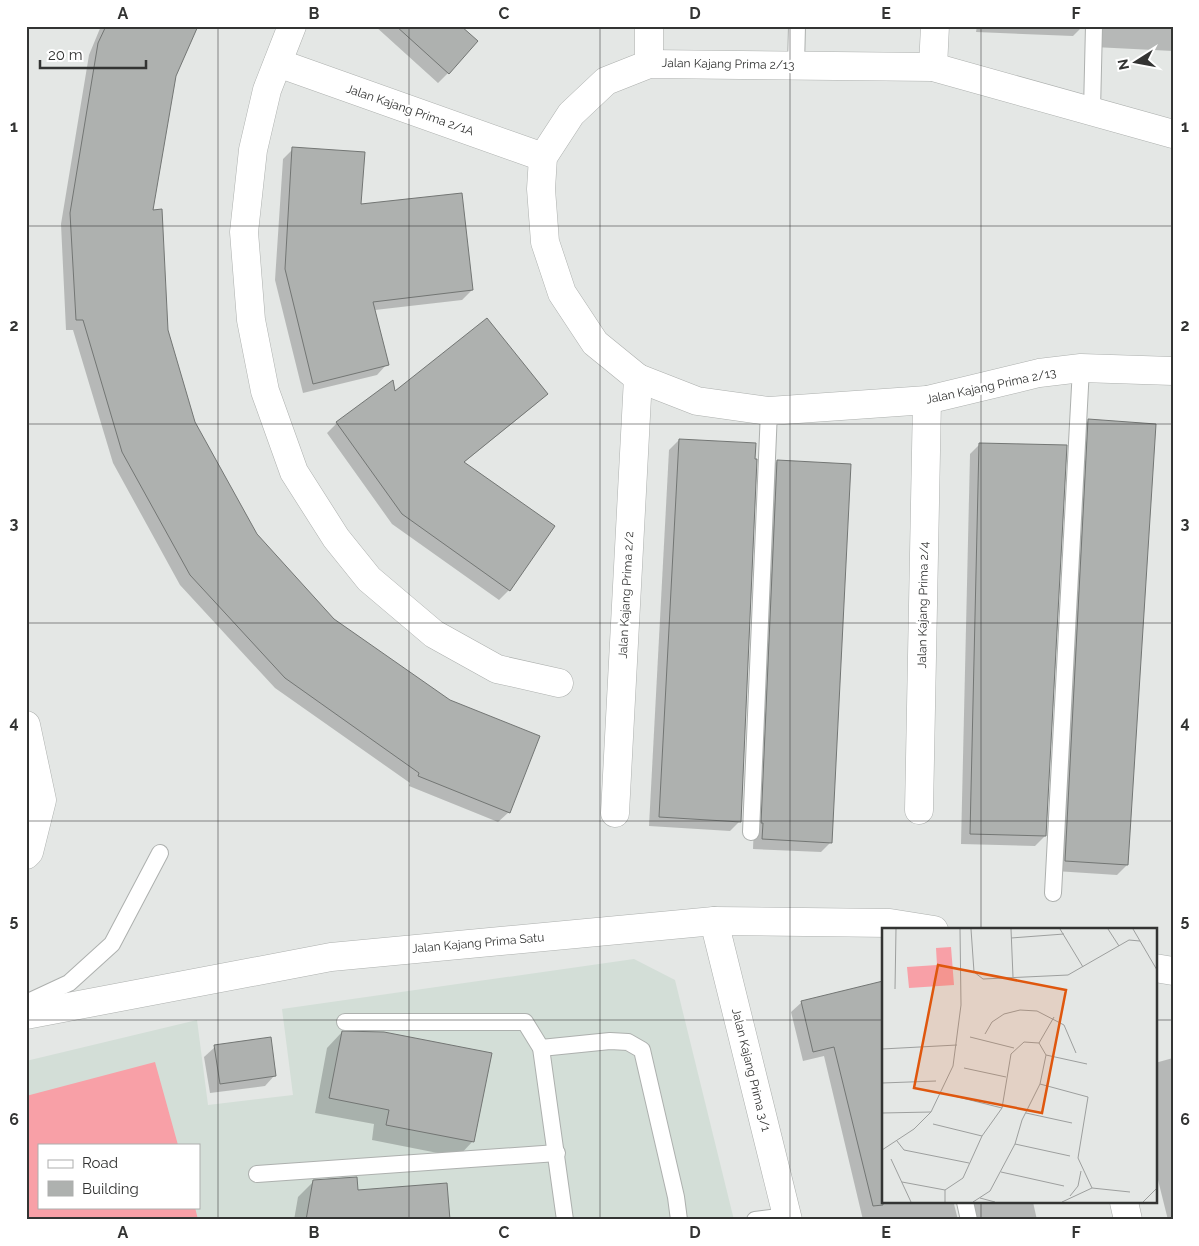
<svg xmlns="http://www.w3.org/2000/svg" width="1199" height="1246" font-family="Raleway,sans-serif">
<style>
.built{fill:#d3ded7;fill-rule:evenodd}
.pitch{fill:#f8a0a7}
.shadow{fill:#0003}
.building{fill:#aeb1af;stroke:#737674}
.lines{fill:none;stroke-linecap:round;stroke-linejoin:round}
.service-casing{stroke:#adb0ae;stroke-width:18}
.minor-casing{stroke:#adb0ae;stroke-width:29}
.tertiary-casing{stroke:#adb0ae;stroke-width:29}
.service{stroke:#fff;stroke-width:16}
.minor{stroke:#fff;stroke-width:28}
.tertiary{stroke:#fff;stroke-width:28}
.grid{fill:none;stroke:#333433;stroke-width:1;stroke-opacity:0.55}
.labels{text-anchor:middle;dominant-baseline:central;stroke-width:5;stroke-linejoin:round;paint-order:stroke}
.street-label{font-size:12px;fill:#333433;stroke:#fff}
.inset-road{fill:none;stroke:#9d9f9e;stroke-width:1}
.view{fill:#df570e;fill-opacity:0.15;stroke:#df570e;stroke-width:2.5}
.inset-edge{fill:none;stroke:#333433;stroke-width:2.5}
.neatline{fill:none;stroke:#333433;stroke-width:2}
.grid-label{font-size:16px;text-anchor:middle;font-weight:bold;fill:#333433}
</style>
<rect width="100%" height="100%" fill="#e4e7e5"/>
<!-- built -->
<path class="built" d="M 634,959 L 675,980 L 734,1220 L 26,1220 L 26,1061 L 197,1020 L 208,1105 L 293,1095 L 282,1009 ZM 39,1145 L 199,1145 L 199,1207 L 39,1207 Z"/>
<!-- pitch -->
<path class="pitch" d="M 155,1062 L 178,1145 L 39,1145 L 39,1207 L 195,1207 L 198,1220 L 26,1220 L 26,1096 Z"/>
<!-- shadow -->
<g class="shadow">
<path d="M 101,26 L 197,26 L 175,75 L 152,211 L 166,330 L 194,422 L 256,535 L 333,620 L 450,701 L 509,812 L 498,822 L 409,786 L 410,783 L 275,688 L 180,585 L 113,463 L 73,330 L 66,330 L 61,224 L 89,55 Z"/>
<path d="M 375,26 L 463,26 L 461,28 L 448,73 L 438,83 Z"/>
<path d="M 977,26 L 1083,26 L 1073,36 L 976,32 Z"/>
<path d="M 1085,26 L 1173,26 L 1173,51 L 1094,47 L 1089,28 Z"/>
<path d="M 293,149 L 360,206 L 472,290 L 462,300 L 375,310 L 387,364 L 377,375 L 303,393 L 275,280 L 283,159 Z"/>
<path d="M 394,393 L 546,394 L 536,404 L 463,463 L 509,590 L 499,600 L 392,524 L 327,433 L 337,423 Z"/>
<path d="M 1089,420 L 1127,865 L 1117,875 L 1055,871 L 1079,431 Z"/>
<path d="M 679,440 L 740,821 L 730,831 L 649,826 L 669,450 Z"/>
<path d="M 980,444 L 1045,836 L 1035,846 L 961,844 L 970,454 Z"/>
<path d="M 777,461 L 831,842 L 821,852 L 753,849 L 767,471 Z"/>
<path d="M 883,983 L 883,1202 L 956,1202 L 954,1204 L 958,1220 L 863,1220 L 824,1056 L 803,1061 L 791,1012 L 802,1002 Z"/>
<path d="M 342,1032 L 473,1141 L 458,1157 L 372,1140 L 374,1124 L 315,1113 L 327,1048 Z"/>
<path d="M 215,1047 L 275,1075 L 265,1086 L 210,1093 L 204,1057 Z"/>
<path d="M 1173,1058 L 1173,1220 L 1168,1220 L 1155,1168 L 1155,1063 Z"/>
<path d="M 314,1181 L 356,1192 L 449,1220 L 294,1220 L 298,1197 Z"/>
<path d="M 957,1202 L 1033,1202 L 1037,1220 L 967,1220 Z"/>
</g>
<!-- building -->
<g class="building">
<path d="M 106,26 L 198,26 L 176,76 L 153,210 L 162,209 L 168,330 L 195,422 L 257,534 L 334,619 L 450,700 L 540,736 L 510,813 L 418,776 L 419,773 L 285,678 L 190,575 L 122,452 L 83,320 L 76,320 L 70,213 L 98,43 Z"/>
<path d="M 396,26 L 461,26 L 478,41 L 449,74 Z"/>
<path d="M 292,147 L 365,152 L 361,204 L 462,193 L 473,290 L 373,302 L 389,365 L 313,384 L 285,269 Z"/>
<path d="M 487,318 L 548,394 L 464,462 L 555,526 L 510,591 L 402,514 L 336,422 L 393,380 L 395,391 Z"/>
<path d="M 1088,419 L 1156,424 L 1128,865 L 1065,861 Z"/>
<path d="M 679,439 L 756,443 L 755,459 L 757,459 L 741,822 L 659,817 Z"/>
<path d="M 979,443 L 1067,445 L 1046,836 L 970,834 Z"/>
<path d="M 777,460 L 851,464 L 832,843 L 762,839 L 763,823 L 761,823 Z"/>
<path d="M 883,981 L 883,1205 L 873,1206 L 834,1047 L 813,1052 L 801,1001 Z"/>
<path d="M 342,1031 L 384,1032 L 492,1053 L 474,1142 L 386,1125 L 389,1110 L 329,1098 Z"/>
<path d="M 271,1037 L 276,1076 L 220,1084 L 214,1045 Z"/>
<path d="M 357,1177 L 358,1190 L 447,1183 L 450,1220 L 306,1220 L 313,1180 Z"/>
</g>
<g class="lines">
<!-- service casing -->
<g class="service-casing">
<g id="service">
<path d="M 796,65 L 797,26"/>
<path d="M 1092,110 L 1094,26"/>
<path d="M 751,832 L 769,411"/>
<path d="M 1053,893 L 1081,368"/>
<path d="M 26,1003 L 69,983 L 112,944 L 160,853"/>
<path d="M 345,1022 L 525,1022 L 541,1048 L 565,1220"/>
<path d="M 541,1048 L 610,1041 L 628,1042 L 642,1050 L 676,1197 L 679,1220"/>
<path d="M 257,1174 L 557,1153"/>
<path d="M 965,1202 L 969,1220"/>
<path d="M 755,1220 L 787,1216"/>
</g>
</g>
<!-- minor casing -->
<g class="minor-casing">
<g id="minor">
<path d="M 292,26 L 267,90 L 253,150 L 244,232 L 251,320 L 265,391 L 294,472 L 336,538 L 369,579 L 434,634 L 497,669 L 559,683"/>
<path d="M 278,63 L 543,157"/>
<path d="M 649,64 L 649,26"/>
<path d="M 933,67 L 935,26"/>
<path d="M 1173,134 L 933,67 L 649,64 L 606,81 L 571,114 L 543,157 L 541,189 L 545,242 L 562,293 L 595,343 L 638,378 L 697,401 L 769,411 L 927,400 L 1039,373 L 1081,368 L 1173,371"/>
<path d="M 26,725 L 42,800 L 29,852 L 26,855"/>
<path d="M 919,810 L 927,400"/>
<path d="M 615,813 L 638,378"/>
<path d="M 714,921 L 788,1220"/>
<path d="M 1124,1202 L 1128,1220"/>
</g>
</g>
<!-- tertiary casing -->
<g class="tertiary-casing">
<g id="tertiary">
<path d="M 1155,968 L 1173,971"/>
<path d="M 26,1015 L 331,957 L 714,921 L 890,923 L 934,930"/>
</g>
</g>
<!-- service -->
<use href="#service" class="service"/>
<!-- minor -->
<use href="#minor" class="minor"/>
<!-- tertiary -->
<use href="#tertiary" class="tertiary"/>
</g>
<!-- grid -->
<path class="grid" d="M 218,26 L 218,1220M 409,26 L 409,1220M 600,26 L 600,1220M 790,26 L 790,1220M 981,26 L 981,930M 26,226 L 1173,226M 26,424 L 1173,424M 26,623 L 1173,623M 26,821 L 1173,821M 26,1020 L 883,1020M 1155,1020 L 1173,1020M 981,1202 L 981,1220"/>
<g class="labels">
<!-- street labels -->
<g class="street-label">
<text transform="translate(728 64) rotate(1)">Jalan Kajang Prima 2/13</text>
<text transform="translate(410 110) rotate(19)">Jalan Kajang Prima 2/1A</text>
<text transform="translate(991 386) rotate(-12)">Jalan Kajang Prima 2/13</text>
<text transform="translate(626 595) rotate(-87)">Jalan Kajang Prima 2/2</text>
<text transform="translate(923 605) rotate(-89)">Jalan Kajang Prima 2/4</text>
<text transform="translate(478 943) rotate(-5)">Jalan Kajang Prima Satu</text>
<text transform="translate(751 1070) rotate(76)">Jalan Kajang Prima 3/1</text>
</g>
</g>
<!-- overview -->
<g transform="translate(882 928)">
<rect width="275" height="275" fill="#e4e7e5"/>
<path d="M 69,19 L 72,57 L 27,60 L 25,39 L 55,37 L 54,20 Z" fill="#f8a0a7"/>
<path class="inset-road" d="M 89,1 L 92,44 L 101,51 L 186,47 L 247,12 L 258,13M 129,1 L 131,49M 178,1 L 201,39M 226,1 L 237,18M 251,1 L 275,42M 129,10 L 182,6M 13,61 L 14,1M 103,106 L 110,94 L 122,86 L 138,82 L 155,83 L 182,97 L 194,125M 88,109 L 132,120M 157,115 L 172,89M 0,121 L 75,117M 164,127 L 205,136M 82,140 L 124,149M 0,155 L 54,153M 158,156 L 206,169 L 196,230 L 210,260M 60,165 L 120,180M 0,185 L 49,184M 144,185 L 190,195M 51,196 L 100,208M 15,213 L 22,222 L 87,235M 133,216 L 188,228M 0,222 L 32,201 L 49,184 L 71,138 L 79,77 L 78,1M 9,231 L 29,274M 119,244 L 182,258M 20,254 L 63,262M 188,268 L 196,258 L 199,243M 98,270 L 113,274M 63,274 L 63,262 L 81,250 L 100,208 L 120,180 L 129,126 L 142,114 L 157,115 L 164,127 L 158,156 L 140,192 L 133,216 L 108,263 L 91,274M 180,274 L 210,260 L 248,264M 261,274 L 275,260"/>
<path class="view" d="M 56,37 L 184,62 L 160,185 L 32,160 Z"/>
<rect width="275" height="275" class="inset-edge"/>
</g>
<!-- border -->
<rect width="1199" height="1246" fill="none" stroke="#ffffff" stroke-width="55"/>
<!-- legend -->
<rect x="38" y="1144" width="162" height="65" fill="#ffffff" stroke="#adaead"/>
<rect x="48" y="1160" width="25" height="8" fill="#ffffff" stroke="#adaead"/>
<text x="82" y="1168" font-size="15" fill="#333433">Road</text>
<rect x="48" y="1181" width="25" height="15" fill="#aeb1af" stroke="#adaead"/>
<text x="82" y="1194" font-size="15" fill="#333433">Building</text>
<!-- north arrow -->
<g transform="translate(1136 62) rotate(259)" stroke="#ffffff" stroke-width="4" paint-order="stroke">
<path d="M0-4L9 19L0 12L-9 19Z" fill="#333433"/>
<text y="-8" font-size="14" font-weight="bold" text-anchor="middle" fill="#333433">N</text>
</g>
<!-- scale -->
<path d="M40 60v8h106v-8" fill="none" stroke="#333433" stroke-width="2.5"/>
<text x="48" y="60" font-size="15" fill="#333433" stroke="#ffffff" stroke-width="4" paint-order="stroke">20 m</text>
<rect x="28" y="28" width="1144" height="1190" class="neatline"/>
<g class="grid-label">
<text x="123" y="19">A</text>
<text x="314" y="19">B</text>
<text x="504" y="19">C</text>
<text x="695" y="19">D</text>
<text x="886" y="19">E</text>
<text x="1076" y="19">F</text>
<text x="14" y="132">1</text>
<text x="1185" y="132">1</text>
<text x="14" y="331">2</text>
<text x="1185" y="331">2</text>
<text x="14" y="529">3</text>
<text x="1185" y="529">3</text>
<text x="14" y="728">4</text>
<text x="1185" y="728">4</text>
<text x="14" y="926">5</text>
<text x="1185" y="926">5</text>
<text x="14" y="1125">6</text>
<text x="1185" y="1125">6</text>
<text x="123" y="1238">A</text>
<text x="314" y="1238">B</text>
<text x="504" y="1238">C</text>
<text x="695" y="1238">D</text>
<text x="886" y="1238">E</text>
<text x="1076" y="1238">F</text>
</g>
</svg>
